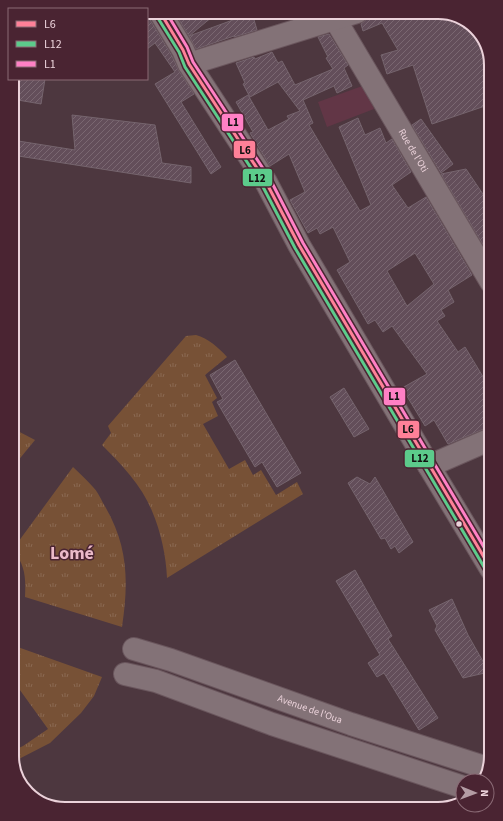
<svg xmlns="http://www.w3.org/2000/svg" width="503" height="821" font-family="'Source Sans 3',sans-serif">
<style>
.built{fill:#623646}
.grass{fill:url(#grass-tufts)}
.building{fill:url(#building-hatch);stroke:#75646d;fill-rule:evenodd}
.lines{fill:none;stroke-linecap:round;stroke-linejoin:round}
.minor-casing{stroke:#6a565d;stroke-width:24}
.minor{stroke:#837277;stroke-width:22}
.bus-1-casing{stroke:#4a2432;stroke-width:6}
.bus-2-casing{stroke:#4a2432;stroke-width:6}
.bus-3-casing{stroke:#4a2432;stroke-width:6}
.bus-1{stroke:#ff8098;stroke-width:3}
.bus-2{stroke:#5ccb8b;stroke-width:3}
.bus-3{stroke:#ff80c5;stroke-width:3}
.bus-dot{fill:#ebd2da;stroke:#4a2432;stroke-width:1.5}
.labels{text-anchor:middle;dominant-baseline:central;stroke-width:3;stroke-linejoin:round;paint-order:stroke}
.street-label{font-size:10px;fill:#ebd2da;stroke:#4a2432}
.town-label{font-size:18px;font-weight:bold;fill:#ebbac9;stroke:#4a2432}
.rim{fill:none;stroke:#ebd2da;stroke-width:2}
.line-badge{stroke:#4a2432;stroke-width:1.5}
.pale-badge-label{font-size:11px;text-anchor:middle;font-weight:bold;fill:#111}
</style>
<defs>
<pattern id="grass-tufts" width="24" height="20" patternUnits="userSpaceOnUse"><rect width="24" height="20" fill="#775136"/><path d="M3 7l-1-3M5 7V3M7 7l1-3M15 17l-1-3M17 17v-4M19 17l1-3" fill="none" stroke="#8a6952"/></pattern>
<pattern id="building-hatch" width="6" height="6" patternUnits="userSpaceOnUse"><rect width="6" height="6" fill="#634e5a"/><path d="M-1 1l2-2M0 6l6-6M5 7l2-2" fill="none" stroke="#7a6771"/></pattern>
</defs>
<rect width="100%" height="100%" fill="#4d373f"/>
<!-- built -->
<path class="built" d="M 365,85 L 374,109 L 327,127 L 318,102 Z"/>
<!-- grass -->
<g class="grass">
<path d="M 196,335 C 208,338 219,348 227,357 L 205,375 L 217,398 L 212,402 L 218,416 L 203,424 L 229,469 L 245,460 L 253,475 L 261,470 L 276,495 L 297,482 L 303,494 L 167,578 C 166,556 161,532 152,511 C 142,486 121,464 102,445 L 111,433 L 108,426 L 186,336 Z"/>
<path d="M 12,428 L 35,440 L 12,468 Z"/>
<path d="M 73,467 C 80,474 87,480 93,487 C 97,491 100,497 103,503 C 128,544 129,580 122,627 L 25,597 C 26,576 25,566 13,549 Z"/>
<path d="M 12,645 L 102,677 L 94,696 L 81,713 L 50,743 L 13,762 L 12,751 L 23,746 L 48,729 L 12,679 Z"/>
</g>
<!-- building -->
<g class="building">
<path d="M 147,12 L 149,18 L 172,56 L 179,71 L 194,94 L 181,102 L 221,167 L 211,174 L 155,84 L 175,72 L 155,43 L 147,49 Z"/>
<path d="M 189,12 L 218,12 L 189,36 L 178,18 Z"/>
<path d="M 369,12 L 441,12 L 467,21 L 485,42 L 491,66 L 491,80 L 487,83 L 491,95 L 491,104 L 432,124 L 413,65 L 387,74 L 381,55 L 398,50 L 382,23 L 363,31 L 361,24 L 366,20 Z"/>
<path d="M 252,13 L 257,30 L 234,37 L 234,36 L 196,49 L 189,36 Z"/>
<path d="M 329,34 L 348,65 L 344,68 L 352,86 L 337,93 L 334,86 L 303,100 L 313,123 L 309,125 L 360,211 L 371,205 L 339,127 L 358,118 L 365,135 L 380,128 L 386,143 L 392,139 L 411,172 L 392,185 L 408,208 L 426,197 L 472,275 L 448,290 L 454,302 L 441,310 L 445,316 L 437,321 L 458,352 L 465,347 L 491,390 L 491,427 L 486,428 L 448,444 L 434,420 L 425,426 L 402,388 L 427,374 L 392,326 L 383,332 L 375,320 L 368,324 L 337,270 L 350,262 L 333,227 L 320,234 L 317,228 L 308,233 L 290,200 L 305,192 L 289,154 L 270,166 L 250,133 L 253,132 L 236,102 L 248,95 L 268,130 L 289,119 L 287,116 L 300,111 L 278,82 L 250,97 L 243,84 L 245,83 L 236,63 L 254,57 L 255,59 L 272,52 L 278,63 L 282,61 L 295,85 L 333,69 L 326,58 L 328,57 L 318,37 ZM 415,253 L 434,284 L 407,306 L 387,271 Z"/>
<path d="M 12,79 L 45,79 L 41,104 L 12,99 Z"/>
<path d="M 72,115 L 155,125 L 162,163 L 191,167 L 191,183 L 12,155 L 12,140 L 75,150 Z"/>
<path d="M 421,119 L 453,164 L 441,173 L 412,125 Z"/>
<path d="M 466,169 L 491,206 L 491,258 L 441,174 Z"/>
<path d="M 235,360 L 301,473 L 277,487 L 262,462 L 255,467 L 217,402 L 223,399 L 210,375 Z"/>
<path d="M 344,388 L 369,429 L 354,437 L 330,397 Z"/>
<path d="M 357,477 L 370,484 L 375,477 L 413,542 L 399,553 L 395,546 L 391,549 L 385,538 L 381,539 L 348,483 Z"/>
<path d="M 355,570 L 392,636 L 388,639 L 438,718 L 419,730 L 384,673 L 377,677 L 368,663 L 380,655 L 336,581 Z"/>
<path d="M 452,599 L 468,635 L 489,672 L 463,678 L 435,630 L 437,626 L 429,610 Z"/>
</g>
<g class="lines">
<!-- minor casing -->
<g class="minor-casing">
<g id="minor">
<path d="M 160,12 L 183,50 L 189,64 L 266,182 L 299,245 L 429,466 L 491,569"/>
<path id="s1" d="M 335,19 L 491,282"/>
<path d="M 189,64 L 357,12"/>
<path d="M 429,466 L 491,439"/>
<path id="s2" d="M 134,649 L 171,660 L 351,724 L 487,768"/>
<path d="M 125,674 L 156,681 L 272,724 L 463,787"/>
</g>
</g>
<!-- minor -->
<use href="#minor" class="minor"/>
<!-- bus-1 casing -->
<g class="bus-1-casing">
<path id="bus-1" d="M 160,12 L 183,50 L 189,64 L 266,182 L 299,245 L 491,569"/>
</g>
<!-- bus-2 casing -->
<g class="bus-2-casing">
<path id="bus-2" d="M 156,15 L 179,52 L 185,67 L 262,185 L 295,248 L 487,572"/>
</g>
<!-- bus-3 casing -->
<g class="bus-3-casing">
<path id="bus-3" d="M 166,12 L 187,47 L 193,62 L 270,179 L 303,243 L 491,559"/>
</g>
<!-- bus-1 -->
<use href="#bus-1" class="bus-1"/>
<!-- bus-2 -->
<use href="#bus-2" class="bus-2"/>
<!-- bus-3 -->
<use href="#bus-3" class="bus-3"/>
</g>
<!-- markers -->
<circle class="bus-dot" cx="459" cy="524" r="3.5"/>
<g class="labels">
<!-- street labels -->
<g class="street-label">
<text stroke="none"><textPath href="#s1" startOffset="153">Rue de l'Oti</textPath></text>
<text stroke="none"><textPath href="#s2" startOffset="186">Avenue de l'Oua</textPath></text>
</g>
<!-- town labels -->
<g class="town-label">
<text x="72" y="553">Lomé</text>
</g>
</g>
<!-- crop -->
<path d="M0 0H503V821H0ZM65 19H438A46 46 0 0 1 484 65V756A46 46 0 0 1 438 802H65A46 46 0 0 1 19 756V65A46 46 0 0 1 65 19Z" fill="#4a2432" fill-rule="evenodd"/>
<path class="rim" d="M65 19H438A46 46 0 0 1 484 65V756A46 46 0 0 1 438 802H65A46 46 0 0 1 19 756V65A46 46 0 0 1 65 19Z"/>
<g class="line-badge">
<rect x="221" y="113" width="23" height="19" rx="4" fill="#ff80c5"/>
<rect x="233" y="140" width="23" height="19" rx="4" fill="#ff8098"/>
<rect x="242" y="168" width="31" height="19" rx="4" fill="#5ccb8b"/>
<rect x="383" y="387" width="23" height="19" rx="4" fill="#ff80c5"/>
<rect x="397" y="420" width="23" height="19" rx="4" fill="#ff8098"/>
<rect x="404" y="449" width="31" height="19" rx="4" fill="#5ccb8b"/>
</g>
<g class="pale-badge-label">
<text x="233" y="126">L1</text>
<text x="245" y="154">L6</text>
<text x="257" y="182">L12</text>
<text x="394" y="400">L1</text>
<text x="408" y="433">L6</text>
<text x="420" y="462">L12</text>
</g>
<!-- legend -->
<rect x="8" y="8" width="140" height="72" fill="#4a2432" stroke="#8a6a75"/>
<rect x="16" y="21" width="20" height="6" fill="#ff8098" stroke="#8a6a75"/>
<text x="44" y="28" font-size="12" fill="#ebd2da">L6</text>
<rect x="16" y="41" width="20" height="6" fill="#5ccb8b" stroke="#8a6a75"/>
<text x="44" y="48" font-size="12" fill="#ebd2da">L12</text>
<rect x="16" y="61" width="20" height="6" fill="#ff80c5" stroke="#8a6a75"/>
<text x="44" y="68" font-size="12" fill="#ebd2da">L1</text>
<!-- north arrow -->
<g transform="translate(475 793) rotate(91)"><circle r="19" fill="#4a2432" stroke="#8a6a75"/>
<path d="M0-3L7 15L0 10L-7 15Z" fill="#b49ca4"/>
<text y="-6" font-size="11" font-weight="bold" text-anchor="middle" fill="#ebd2da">N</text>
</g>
</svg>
